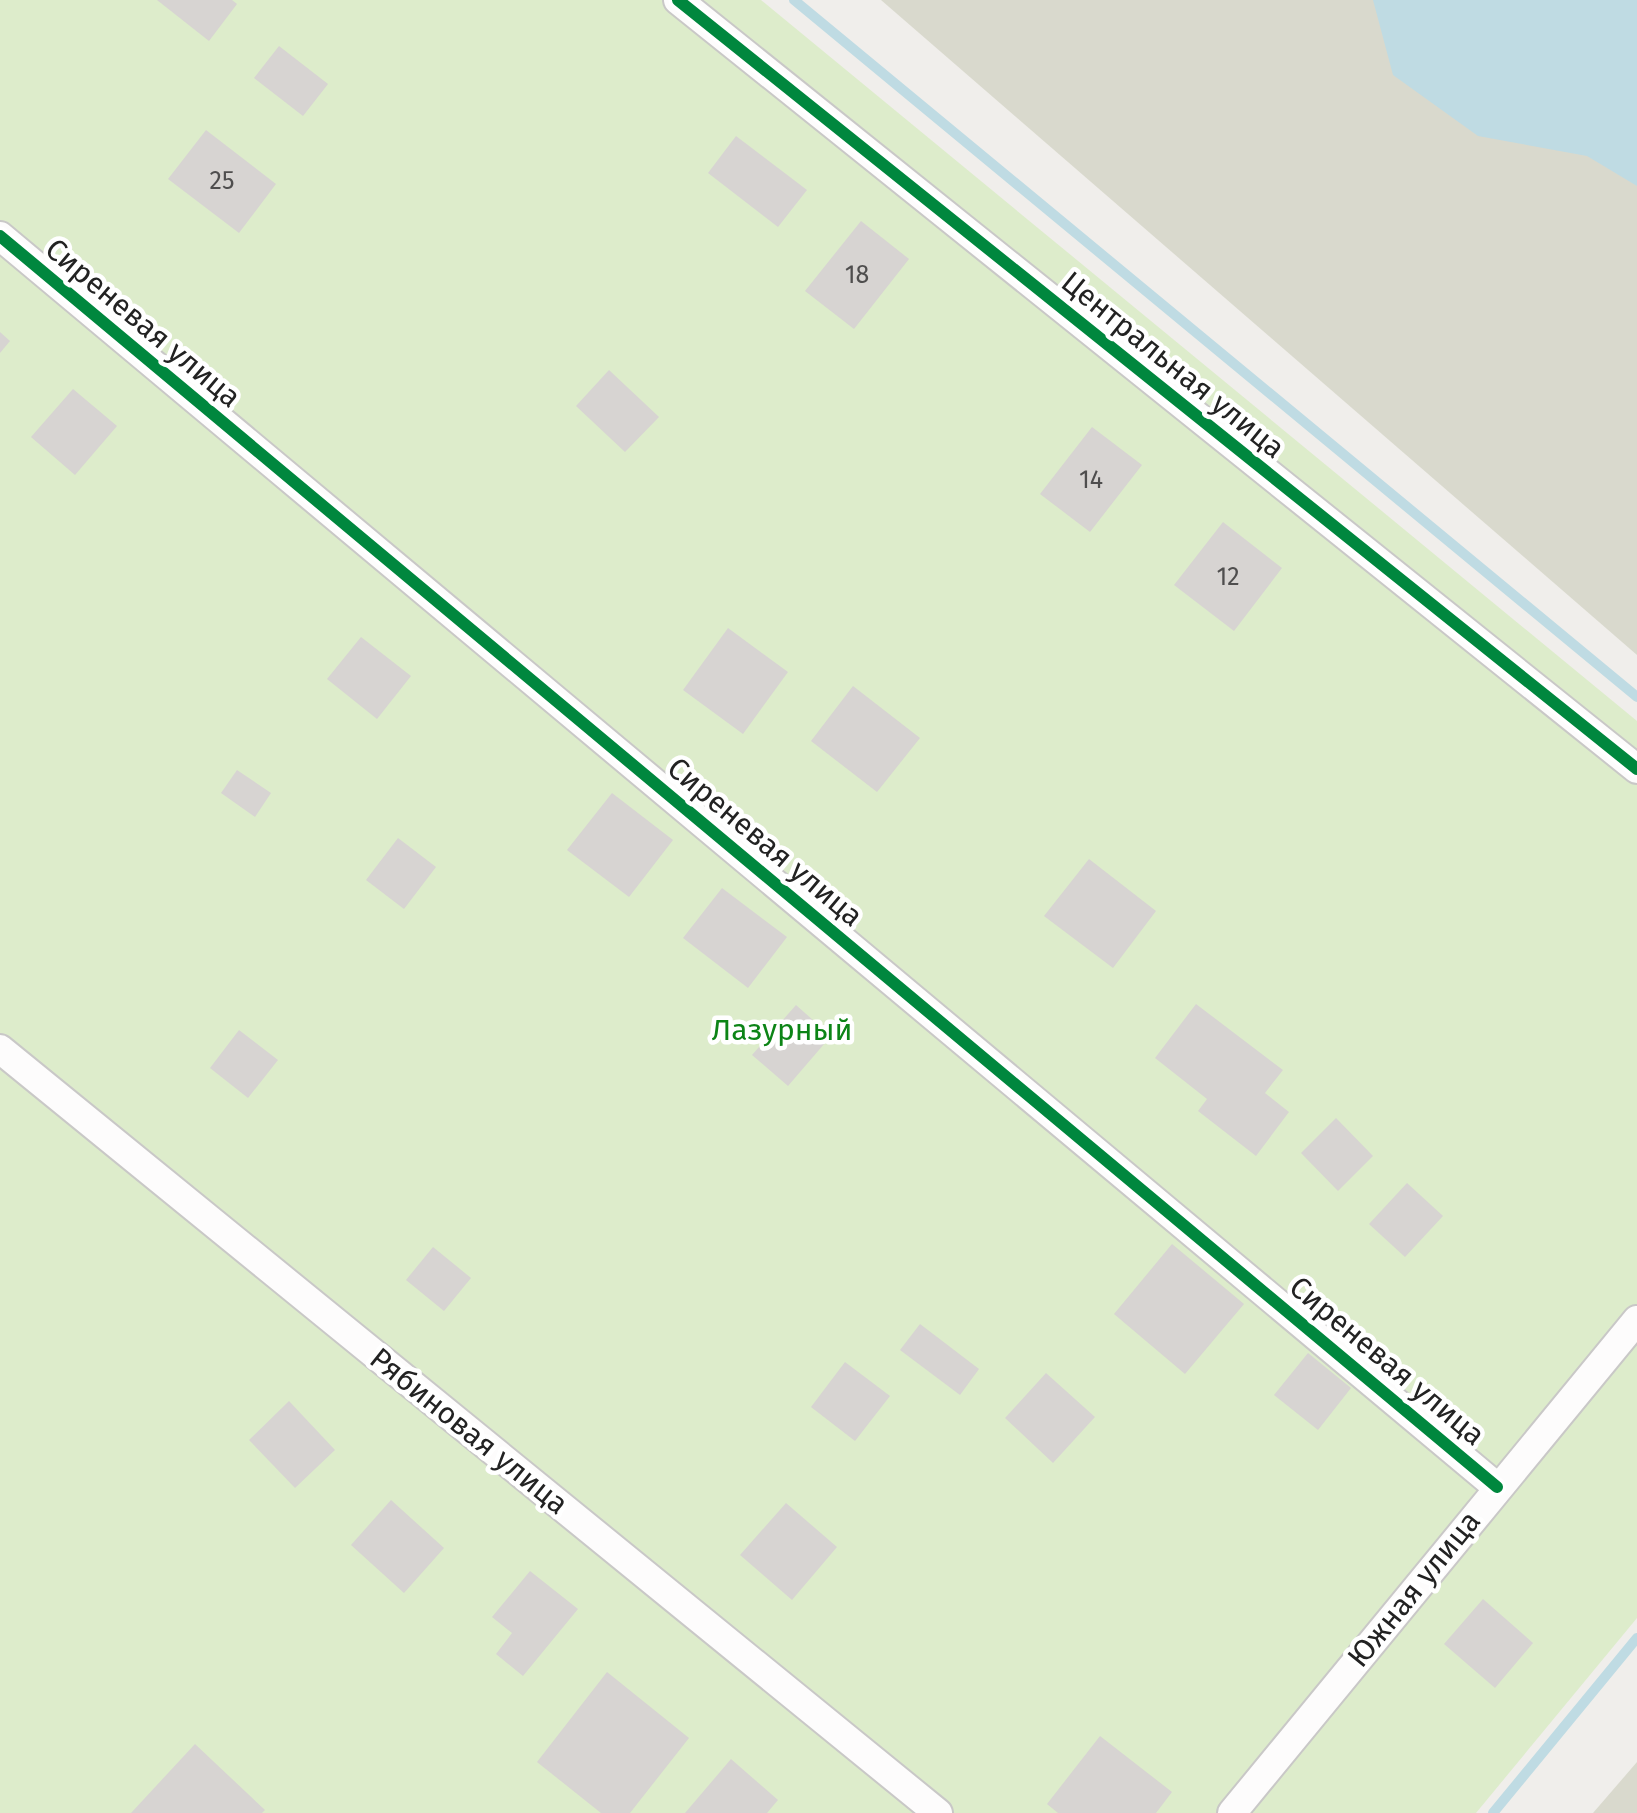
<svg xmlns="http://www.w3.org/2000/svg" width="1637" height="1813" font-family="'Fira Sans',sans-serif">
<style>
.construction{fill:#d9d9cd}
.grass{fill:#ddeccb}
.water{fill:#bfdbe3}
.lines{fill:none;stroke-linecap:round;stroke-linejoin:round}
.stream{stroke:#bfdbe3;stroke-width:10}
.building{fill:#d7d4d2}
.street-casing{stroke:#c9c8c7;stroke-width:32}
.street{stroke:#fdfcfc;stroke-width:28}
.cycleway-casing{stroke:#fff;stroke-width:19}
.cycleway{stroke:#00873e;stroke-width:12}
.labels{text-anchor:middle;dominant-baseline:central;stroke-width:9;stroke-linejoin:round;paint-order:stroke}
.number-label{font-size:25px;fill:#4f4e4e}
.street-label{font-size:30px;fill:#222;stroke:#fff}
.park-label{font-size:30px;fill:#0c8416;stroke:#fff}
</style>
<rect width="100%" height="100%" fill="#f0eeeb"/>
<!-- construction -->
<g class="construction">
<path d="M 881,0 L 1637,0 L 1637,655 Z"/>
<path d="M 1637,1762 L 1637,1813 L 1593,1813 Z"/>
</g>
<!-- grass -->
<path class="grass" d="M 0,0 L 761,0 L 1637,721 L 1637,1618 L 1476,1813 L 0,1813 Z"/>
<!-- water -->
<path class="water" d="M 1373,0 L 1637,0 L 1637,186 L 1587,156 L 1478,136 L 1393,75 Z"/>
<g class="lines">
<!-- stream -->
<g class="stream">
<path d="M 794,0 L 1637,697"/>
<path d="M 1493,1813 L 1637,1638"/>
</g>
</g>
<!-- building -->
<g class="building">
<path d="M 157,0 L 232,0 L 237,4 L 209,41 Z"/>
<path d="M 279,46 L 328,84 L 303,116 L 254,78 Z"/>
<path d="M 206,130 L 276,184 L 239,233 L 168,179 Z"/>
<path d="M 736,136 L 807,190 L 778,227 L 708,173 Z"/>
<path d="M 861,221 L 909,259 L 854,329 L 805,291 Z"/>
<path d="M 0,332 L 10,341 L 0,353 Z"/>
<path d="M 609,370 L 659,417 L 625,452 L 576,406 Z"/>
<path d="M 73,389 L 117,426 L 75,475 L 31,437 Z"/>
<path d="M 1092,427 L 1142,465 L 1090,532 L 1040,494 Z"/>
<path d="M 1223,522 L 1282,568 L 1234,631 L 1174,585 Z"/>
<path d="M 728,628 L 788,672 L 743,734 L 683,690 Z"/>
<path d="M 361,637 L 411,676 L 377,719 L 327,679 Z"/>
<path d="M 853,686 L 920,738 L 877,792 L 811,741 Z"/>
<path d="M 237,770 L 271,793 L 255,817 L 221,793 Z"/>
<path d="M 612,793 L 673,840 L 629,897 L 567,850 Z"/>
<path d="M 398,838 L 436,867 L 404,909 L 366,880 Z"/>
<path d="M 1089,859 L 1156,911 L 1113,968 L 1044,916 Z"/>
<path d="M 722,888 L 787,937 L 748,988 L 683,938 Z"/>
<path d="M 1196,1004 L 1283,1070 L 1265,1093 L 1289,1112 L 1256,1156 L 1198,1111 L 1207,1099 L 1155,1058 Z"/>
<path d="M 796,1005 L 831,1036 L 788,1086 L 752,1055 Z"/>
<path d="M 239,1030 L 278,1060 L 248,1098 L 210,1068 Z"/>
<path d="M 1336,1118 L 1373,1156 L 1338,1191 L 1301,1153 Z"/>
<path d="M 1407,1183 L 1443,1216 L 1405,1257 L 1369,1224 Z"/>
<path d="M 1172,1244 L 1244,1304 L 1185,1374 L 1114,1314 Z"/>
<path d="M 433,1247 L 471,1278 L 444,1311 L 406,1280 Z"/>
<path d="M 920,1324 L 979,1369 L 960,1395 L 900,1350 Z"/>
<path d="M 1308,1353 L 1351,1388 L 1318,1430 L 1274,1395 Z"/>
<path d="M 845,1362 L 890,1396 L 855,1441 L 811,1407 Z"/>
<path d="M 1046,1373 L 1095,1417 L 1053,1463 L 1005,1418 Z"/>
<path d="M 289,1401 L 335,1450 L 295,1488 L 249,1440 Z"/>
<path d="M 391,1500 L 444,1548 L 404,1593 L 351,1545 Z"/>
<path d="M 786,1503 L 837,1547 L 792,1600 L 740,1555 Z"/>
<path d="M 530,1571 L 578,1609 L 523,1676 L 496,1654 L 512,1633 L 492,1617 Z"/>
<path d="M 1483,1599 L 1533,1643 L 1495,1688 L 1444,1644 Z"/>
<path d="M 607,1672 L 689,1738 L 630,1813 L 601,1813 L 537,1762 Z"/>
<path d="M 1100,1736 L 1172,1792 L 1156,1813 L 1058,1813 L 1047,1804 Z"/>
<path d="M 195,1744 L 265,1810 L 262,1813 L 131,1813 Z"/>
<path d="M 731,1759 L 778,1800 L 767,1813 L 685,1813 Z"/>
</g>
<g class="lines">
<!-- street casing -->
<g class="street-casing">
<g id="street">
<path d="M 678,0 L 1637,769"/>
<path d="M 0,236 L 1497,1487"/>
<path d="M 0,1049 L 938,1813"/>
<path d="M 1232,1813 L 1637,1320"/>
</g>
</g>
<!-- street -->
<use href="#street" class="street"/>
<!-- cycleway casing -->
<g class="cycleway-casing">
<g id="cycleway">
<path d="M 678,0 L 1637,769"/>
<path d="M 0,236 L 1497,1487"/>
</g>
</g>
<!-- cycleway -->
<use href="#cycleway" class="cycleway"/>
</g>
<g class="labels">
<!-- number labels -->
<g class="number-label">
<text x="222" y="181">25</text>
<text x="857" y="275">18</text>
<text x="1091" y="480">14</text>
<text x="1228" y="577">12</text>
</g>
<!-- street labels -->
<g class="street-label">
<text transform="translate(143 323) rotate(40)">Сиреневая улица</text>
<text transform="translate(1173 365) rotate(39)">Центральная улица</text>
<text transform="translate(765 842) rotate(40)">Сиреневая улица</text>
<text transform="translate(1387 1361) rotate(40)">Сиреневая улица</text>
<text transform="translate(469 1431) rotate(39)">Рябиновая улица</text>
<text transform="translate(1414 1589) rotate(-51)">Южная улица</text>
</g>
<!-- park labels -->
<g class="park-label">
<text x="782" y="1030">Лазурный</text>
</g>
</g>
</svg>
